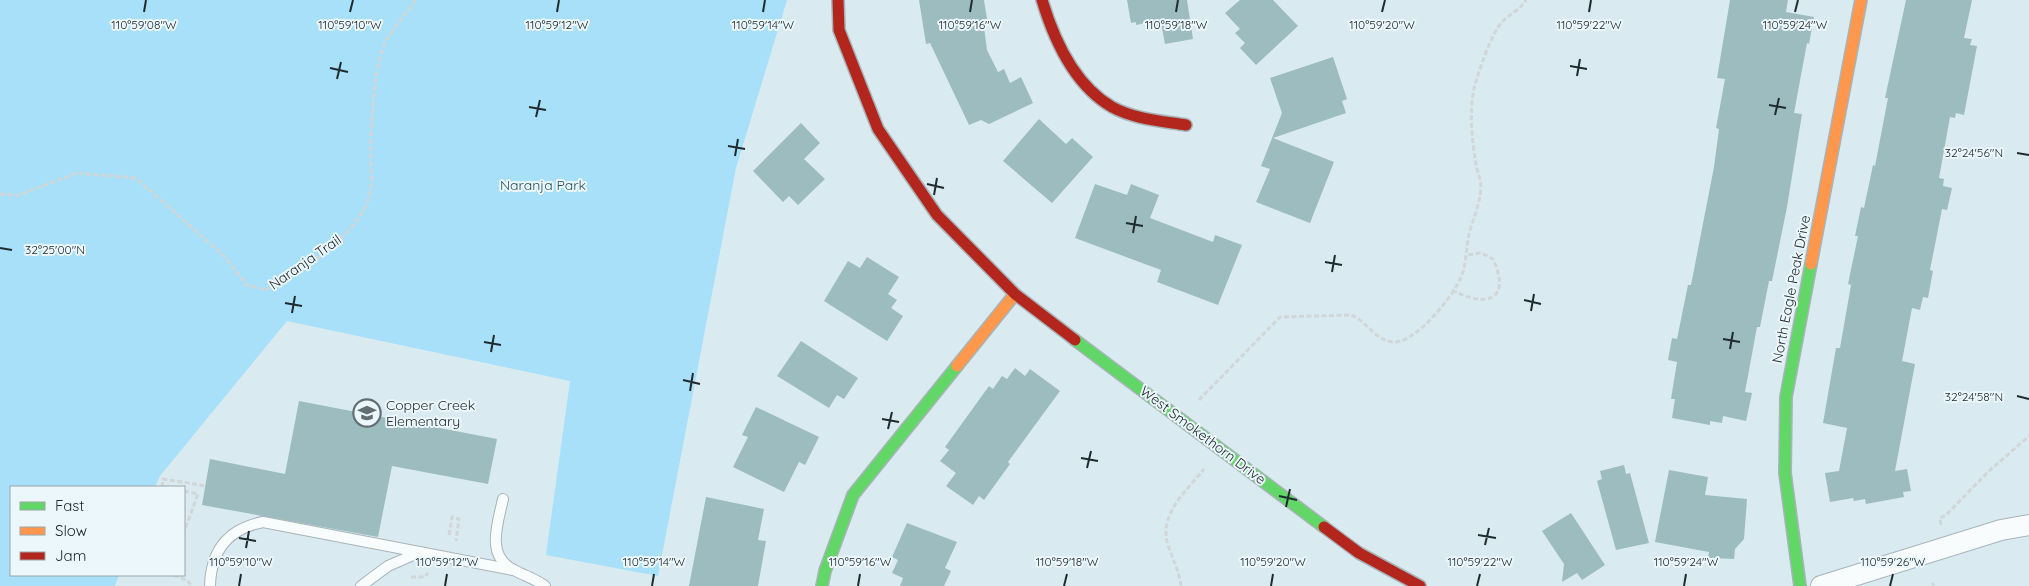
<svg xmlns="http://www.w3.org/2000/svg" width="2029" height="586" font-family="Quicksand,sans-serif">
<style>
.green{fill:#a7e0f8}
.building{fill:#9cbcc0}
.lines{fill:none;stroke-linecap:round;stroke-linejoin:round}
.lane-casing{stroke:#a7b4b9;stroke-width:12}
.street-casing{stroke:#a7b4b9;stroke-width:22}
.fast-casing{stroke:#a7b4b9;stroke-width:14}
.slow-casing{stroke:#a7b4b9;stroke-width:14}
.jam-casing{stroke:#a7b4b9;stroke-width:14}
.path{stroke:#d1d6d8;stroke-width:3;stroke-dasharray:5 2.5;stroke-linecap:butt}
.lane{stroke:#f9fcfd;stroke-width:10}
.street{stroke:#f9fcfd;stroke-width:20}
.fast{stroke:#63d668;stroke-width:11}
.slow{stroke:#ff974d;stroke-width:11}
.jam{stroke:#b3261e;stroke-width:11}
.ticks{fill:none;stroke:#202b30;stroke-width:2}
.labels{text-anchor:middle;dominant-baseline:central;stroke-width:4;stroke-linejoin:round;paint-order:stroke}
.park-label{font-size:14px;fill:#275264;stroke:#ecf7fc}
.street-label{font-size:14px;fill:#202b30;stroke:#ecf7fc}
.poi-label{font-size:14px;fill:#202b30;stroke:#ecf7fc;text-anchor:start}
.ticks-label{font-size:12px;text-anchor:middle;fill:#202b30;stroke:#ecf7fc;stroke-width:4;stroke-linejoin:round;paint-order:stroke}
</style>
<rect width="100%" height="100%" fill="#daeaf1"/>
<!-- green -->
<path class="green" d="M 0,0 L 787,0 L 736,168 L 658,576 L 546,555 L 570,381 L 287,321 L 160,476 L 155,487 L 11,487 L 11,575 L 119,575 L 115,586 L 0,586 Z"/>
<!-- building -->
<g class="building">
<path d="M 919,0 L 984,0 L 987,19 L 983,20 L 987,50 L 998,72 L 1004,69 L 1010,83 L 1021,77 L 1033,103 L 989,124 L 981,120 L 969,125 L 930,43 L 926,44 Z"/>
<path d="M 1127,0 L 1187,0 L 1193,39 L 1165,44 L 1162,28 L 1151,30 L 1149,22 L 1136,25 L 1136,22 L 1131,23 Z"/>
<path d="M 1240,0 L 1273,0 L 1298,26 L 1256,65 L 1240,48 L 1245,43 L 1235,33 L 1240,29 L 1225,13 Z"/>
<path d="M 1730,0 L 1788,0 L 1786,12 L 1814,17 L 1809,44 L 1807,43 L 1794,113 L 1802,114 L 1787,207 L 1772,281 L 1769,281 L 1760,327 L 1757,327 L 1745,392 L 1752,393 L 1746,421 L 1723,416 L 1722,423 L 1710,421 L 1710,425 L 1672,418 L 1675,399 L 1671,399 L 1677,362 L 1668,360 L 1672,338 L 1677,339 L 1688,285 L 1691,285 L 1714,167 L 1719,129 L 1716,128 L 1725,79 L 1717,78 Z"/>
<path d="M 1906,0 L 1972,0 L 1964,38 L 1972,39 L 1970,45 L 1977,46 L 1964,115 L 1956,113 L 1955,118 L 1950,117 L 1939,178 L 1944,179 L 1943,186 L 1952,188 L 1947,210 L 1942,209 L 1930,270 L 1933,271 L 1928,298 L 1923,297 L 1920,310 L 1912,308 L 1902,361 L 1915,364 L 1895,471 L 1907,469 L 1911,491 L 1903,492 L 1904,497 L 1866,504 L 1865,499 L 1854,501 L 1853,498 L 1830,502 L 1825,473 L 1839,471 L 1847,428 L 1823,423 L 1836,348 L 1840,348 L 1851,285 L 1848,284 L 1858,236 L 1855,236 L 1861,207 L 1864,208 L 1873,165 L 1875,166 L 1888,98 L 1885,98 Z"/>
<path d="M 1333,57 L 1347,99 L 1342,101 L 1346,113 L 1273,138 L 1334,162 L 1310,223 L 1256,202 L 1270,169 L 1261,166 L 1282,113 L 1270,78 Z"/>
<path d="M 1039,119 L 1066,144 L 1072,138 L 1093,157 L 1052,203 L 1003,161 Z"/>
<path d="M 801,123 L 820,143 L 804,159 L 825,179 L 798,205 L 789,196 L 783,202 L 753,171 Z"/>
<path d="M 1095,184 L 1127,195 L 1131,184 L 1159,195 L 1150,218 L 1213,242 L 1215,235 L 1242,245 L 1218,305 L 1157,282 L 1161,270 L 1075,238 Z"/>
<path d="M 867,257 L 899,277 L 888,294 L 897,300 L 891,308 L 903,316 L 887,341 L 824,301 L 848,261 L 860,268 Z"/>
<path d="M 801,341 L 858,378 L 844,399 L 837,395 L 829,408 L 777,376 Z"/>
<path d="M 1015,368 L 1025,376 L 1030,369 L 1060,391 L 1008,462 L 1010,464 L 984,500 L 979,496 L 973,505 L 946,486 L 956,473 L 940,461 L 949,450 L 945,447 L 989,386 L 993,389 L 1002,376 L 1007,379 Z"/>
<path d="M 299,401 L 497,439 L 488,484 L 392,466 L 378,537 L 202,505 L 210,459 L 285,474 Z"/>
<path d="M 756,407 L 819,437 L 805,465 L 799,462 L 784,492 L 733,467 L 748,437 L 742,435 Z"/>
<path d="M 1624,465 L 1626,474 L 1630,473 L 1649,543 L 1616,550 L 1597,481 L 1602,479 L 1600,471 Z"/>
<path d="M 1669,470 L 1708,477 L 1705,495 L 1747,499 L 1744,539 L 1735,549 L 1734,559 L 1708,558 L 1709,552 L 1655,542 Z"/>
<path d="M 706,497 L 764,509 L 758,540 L 766,541 L 758,586 L 689,586 Z"/>
<path d="M 1571,513 L 1605,565 L 1582,580 L 1577,573 L 1562,582 L 1564,564 L 1542,531 Z"/>
<path d="M 907,523 L 957,542 L 945,568 L 951,571 L 944,586 L 900,586 L 903,578 L 892,573 L 898,560 L 892,557 Z"/>
</g>
<g class="lines">
<!-- lane casing -->
<g class="lane-casing">
<g id="lane">
<path d="M 503,499 C 498,523 485,556 514,570 C 525,576 534,578 545,586"/>
<path d="M 210,586 C 211,550 228,529 263,522 L 513,570"/>
<path d="M 361,586 L 388,566 L 420,552"/>
</g>
</g>
<!-- street casing -->
<g class="street-casing">
<path id="street" d="M 1821,586 L 2001,530 L 2029,525"/>
</g>
<!-- fast casing -->
<g class="fast-casing">
<g id="fast">
<path d="M 1075,340 L 1324,527"/>
<path d="M 822,586 L 825,571 L 853,495 L 957,366"/>
<path d="M 1800,586 L 1785,473 L 1786,397 L 1811,264"/>
</g>
</g>
<!-- slow casing -->
<g class="slow-casing">
<g id="slow">
<path d="M 1811,264 L 1861,0"/>
<path d="M 957,366 L 1015,294"/>
</g>
</g>
<!-- jam casing -->
<g class="jam-casing">
<g id="jam">
<path d="M 838,0 L 839,30 L 878,129 L 937,215 L 1015,294 L 1075,340"/>
<path d="M 1042,0 C 1054,40 1074,85 1112,107 C 1134,119 1161,121 1186,125"/>
<path d="M 1324,527 L 1359,553 L 1420,586"/>
</g>
</g>
<!-- path -->
<g class="path">
<path d="M 0,194 L 19,195 L 77,173 L 136,178 L 224,256 L 247,285 L 266,290 C 302,269 347,244 366,205 C 374,188 371,174 371,156 C 370,133 374,72 382,50 C 388,33 405,15 416,0"/>
<path d="M 1452,290 C 1486,308 1512,301 1493,259 L 1481,253 L 1467,255"/>
<path d="M 1199,400 L 1280,317 L 1351,315 C 1368,321 1375,342 1395,342 C 1418,341 1454,295 1462,275 C 1467,260 1466,245 1470,230 C 1475,215 1480,203 1481,186 C 1481,179 1477,172 1476,164 C 1472,142 1469,111 1474,89 C 1478,72 1491,35 1501,23 C 1509,14 1520,10 1526,0"/>
<path d="M 162,487 L 163,479 L 206,486"/>
<path d="M 184,491 L 198,494 L 184,532"/>
<path d="M 1941,525 L 1940,518 L 1946,515 L 1989,471 L 2029,436"/>
<path d="M 449,535 L 452,517 L 459,519 L 456,541"/>
<path d="M 174,575 L 188,581 L 191,586"/>
<path d="M 411,577 L 425,577 L 428,573"/>
<path d="M 1932,583 L 1934,586"/>
<path d="M 1181,586 C 1179,571 1173,560 1168,545 C 1158,514 1187,491 1204,469"/>
</g>
<!-- lane -->
<use href="#lane" class="lane"/>
<!-- street -->
<use href="#street" class="street"/>
<!-- fast -->
<use href="#fast" class="fast"/>
<!-- slow -->
<use href="#slow" class="slow"/>
<!-- jam -->
<use href="#jam" class="jam"/>
</g>
<!-- ticks -->
<path class="ticks" d="M 144,12 L 146,0M 350,12 L 353,0M 557,12 L 559,0M 763,12 L 765,0M 970,12 L 972,0M 1176,12 L 1178,0M 1382,12 L 1385,0M 1589,12 L 1591,0M 1795,12 L 1798,0M 1570,66 L 1587,69M 330,68 L 348,72M 1577,76 L 1580,59M 337,79 L 341,62M 1769,105 L 1786,108M 529,107 L 546,110M 1775,115 L 1779,98M 536,117 L 540,100M 728,146 L 745,149M 2017,153 L 2029,155M 735,156 L 738,139M 927,184 L 944,188M 934,195 L 937,178M 1126,223 L 1143,226M 1133,233 L 1136,216M 0,248 L 12,250M 1325,262 L 1342,265M 1332,272 L 1335,255M 1524,300 L 1541,304M 285,303 L 302,306M 1531,311 L 1534,294M 292,313 L 295,296M 1723,339 L 1740,342M 484,342 L 501,345M 1730,349 L 1733,332M 491,352 L 494,335M 683,380 L 700,384M 690,391 L 693,373M 2017,396 L 2029,399M 882,419 L 899,422M 888,429 L 892,412M 1081,458 L 1098,461M 1087,468 L 1091,451M 1279,496 L 1297,500M 1286,507 L 1290,489M 1478,535 L 1496,538M 239,538 L 256,541M 1485,545 L 1489,528M 246,548 L 249,531M 239,586 L 241,574M 445,586 L 447,574M 652,586 L 654,574M 858,586 L 860,574M 1064,586 L 1067,574M 1271,586 L 1273,574M 1477,586 L 1480,574M 1684,586 L 1686,574M 1890,586 L 1893,574"/>
<!-- icons -->
<defs>
<g id="school-ring" transform="scale(1.4375)"><circle r="9.5" fill="#ecf7fc" stroke="#616e74" stroke-width="1.5"/><path d="M0-5L7-2L0 1L-7-2ZM-4 1L0 2.5L4 1V4Q0 6-4 4Z" fill="#616e74"/></g>
</defs>
<g fill-rule="evenodd">
<use href="#school-ring" x="367" y="413"/>
</g>
<g class="labels">
<!-- park labels -->
<g class="park-label">
<text x="543" y="185">Naranja Park</text>
</g>
<!-- street labels -->
<g class="street-label">
<text transform="translate(305 262) rotate(-35)">Naranja Trail</text>
<text transform="translate(1791 289) rotate(-79)">North Eagle Peak Drive</text>
<text transform="translate(1203 435) rotate(37)">West Smokethorn Drive</text>
</g>
<!-- poi labels -->
<g class="poi-label">
<text x="386" y="405">Copper Creek<tspan x="386" dy="16">Elementary</tspan></text>
</g>
</g>
<g class="ticks-label">
<text x="144" y="29">110°59'08"W</text>
<text x="350" y="29">110°59'10"W</text>
<text x="557" y="29">110°59'12"W</text>
<text x="763" y="29">110°59'14"W</text>
<text x="970" y="29">110°59'16"W</text>
<text x="1176" y="29">110°59'18"W</text>
<text x="1382" y="29">110°59'20"W</text>
<text x="1589" y="29">110°59'22"W</text>
<text x="1795" y="29">110°59'24"W</text>
<text x="1974" y="157">32°24'56"N</text>
<text x="55" y="254">32°25'00"N</text>
<text x="1974" y="401">32°24'58"N</text>
<text x="241" y="566">110°59'10"W</text>
<text x="447" y="566">110°59'12"W</text>
<text x="654" y="566">110°59'14"W</text>
<text x="860" y="566">110°59'16"W</text>
<text x="1067" y="566">110°59'18"W</text>
<text x="1273" y="566">110°59'20"W</text>
<text x="1480" y="566">110°59'22"W</text>
<text x="1686" y="566">110°59'24"W</text>
<text x="1893" y="566">110°59'26"W</text>
</g>
<!-- legend -->
<rect x="10" y="486" width="175" height="90" fill="#ecf7fc" stroke="#9aa5aa"/>
<rect x="20" y="502" width="25" height="8" fill="#63d668" stroke="#9aa5aa"/>
<text x="55" y="511" font-size="15" fill="#202b30">Fast</text>
<rect x="20" y="527" width="25" height="8" fill="#ff974d" stroke="#9aa5aa"/>
<text x="55" y="536" font-size="15" fill="#202b30">Slow</text>
<rect x="20" y="552" width="25" height="8" fill="#b3261e" stroke="#9aa5aa"/>
<text x="55" y="561" font-size="15" fill="#202b30">Jam</text>
</svg>
